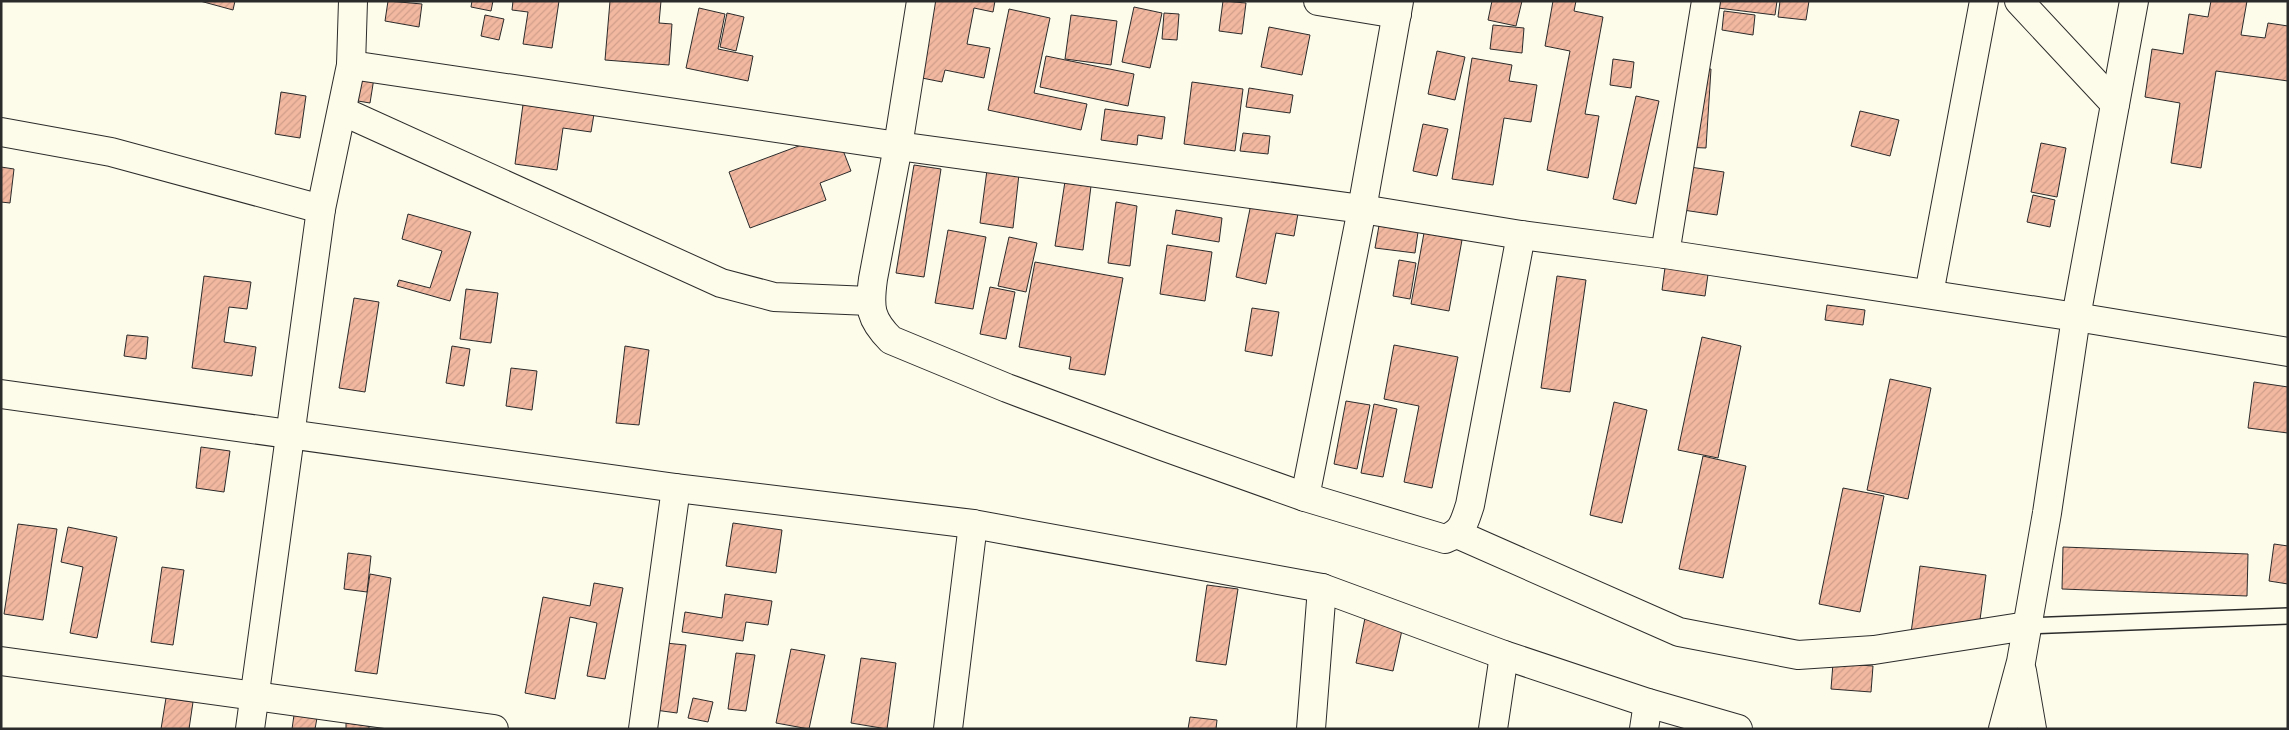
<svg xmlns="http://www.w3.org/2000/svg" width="2289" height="730" font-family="'Source Sans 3',sans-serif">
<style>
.building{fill:url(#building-hatch);stroke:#2b2b2b}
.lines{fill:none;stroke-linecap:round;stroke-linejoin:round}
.service-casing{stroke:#2b2b2b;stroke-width:18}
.minor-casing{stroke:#2b2b2b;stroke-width:30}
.secondary-casing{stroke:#2b2b2b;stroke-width:30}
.service{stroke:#fdfbea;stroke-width:15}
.minor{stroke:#fdfbea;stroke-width:28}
.secondary{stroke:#fdfbea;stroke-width:28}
</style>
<defs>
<pattern id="building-hatch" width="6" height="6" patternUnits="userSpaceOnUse" patternTransform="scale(1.25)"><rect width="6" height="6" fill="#f2b8a0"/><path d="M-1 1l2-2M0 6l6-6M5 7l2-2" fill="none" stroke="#d09e8a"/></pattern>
</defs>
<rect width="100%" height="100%" fill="#fdfbea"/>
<!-- building -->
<g class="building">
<path d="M 200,1 L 235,1 L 233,10 Z"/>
<path d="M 388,1 L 422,4 L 419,27 L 385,21 Z"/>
<path d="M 472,1 L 493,1 L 491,11 L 471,7 Z"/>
<path d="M 513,1 L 559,1 L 552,48 L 523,44 L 528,12 L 512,10 Z"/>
<path d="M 610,1 L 661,1 L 659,23 L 672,24 L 669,65 L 605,60 Z"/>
<path d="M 931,1 L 995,1 L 993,12 L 974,8 L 967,44 L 990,48 L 984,78 L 945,70 L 942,82 L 917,77 Z"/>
<path d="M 1223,1 L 1246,3 L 1242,34 L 1219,31 Z"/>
<path d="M 1492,1 L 1522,1 L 1516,26 L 1488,20 Z"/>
<path d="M 1553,1 L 1576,1 L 1574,11 L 1603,17 L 1585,114 L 1599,116 L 1588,178 L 1547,170 L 1570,51 L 1545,46 Z"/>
<path d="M 1718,1 L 1777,1 L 1775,15 L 1718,8 Z"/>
<path d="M 1780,1 L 1809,1 L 1806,20 L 1778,17 Z"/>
<path d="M 2211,1 L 2247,1 L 2241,35 L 2265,38 L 2268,23 L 2288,26 L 2288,81 L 2216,71 L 2201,168 L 2171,163 L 2180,103 L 2145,97 L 2152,49 L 2183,54 L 2189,14 L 2208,17 Z"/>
<path d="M 1134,7 L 1162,13 L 1150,68 L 1122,62 Z"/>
<path d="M 699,8 L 725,14 L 718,49 L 753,56 L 748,81 L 686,68 Z"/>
<path d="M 1009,9 L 1050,18 L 1034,93 L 1087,104 L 1081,130 L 988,110 Z"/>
<path d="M 1724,11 L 1755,15 L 1753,35 L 1722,30 Z"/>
<path d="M 727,13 L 744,17 L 736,51 L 720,47 Z"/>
<path d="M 1164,13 L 1179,14 L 1177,40 L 1162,39 Z"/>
<path d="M 485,15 L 504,19 L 499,40 L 481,36 Z"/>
<path d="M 1071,15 L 1117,21 L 1111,65 L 1065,59 Z"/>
<path d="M 1493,25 L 1524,28 L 1522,53 L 1490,49 Z"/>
<path d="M 1269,27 L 1310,35 L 1302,75 L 1261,67 Z"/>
<path d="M 1437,51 L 1465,57 L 1455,100 L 1428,94 Z"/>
<path d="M 1046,56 L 1134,74 L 1128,106 L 1040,87 Z"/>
<path d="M 1472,58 L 1512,65 L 1509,81 L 1537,85 L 1531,122 L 1504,118 L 1493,185 L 1452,179 Z"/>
<path d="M 1613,59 L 1634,62 L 1631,88 L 1610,85 Z"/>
<path d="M 1688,68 L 1711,69 L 1706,148 L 1683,147 Z"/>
<path d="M 356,75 L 374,78 L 370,103 L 352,100 Z"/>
<path d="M 1192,82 L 1243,89 L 1235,151 L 1184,144 Z"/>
<path d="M 1249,88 L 1293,95 L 1290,113 L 1246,107 Z"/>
<path d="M 281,92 L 306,96 L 300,138 L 275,134 Z"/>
<path d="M 1636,96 L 1659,101 L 1636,204 L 1613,199 Z"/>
<path d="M 524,97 L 595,108 L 591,132 L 563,128 L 557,170 L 515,164 Z"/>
<path d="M 1105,109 L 1165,117 L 1162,139 L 1138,135 L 1137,145 L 1101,140 Z"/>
<path d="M 1860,111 L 1899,120 L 1890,156 L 1851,146 Z"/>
<path d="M 1423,124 L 1448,129 L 1437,176 L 1413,171 Z"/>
<path d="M 836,132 L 851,171 L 820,183 L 826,200 L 750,228 L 729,172 Z"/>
<path d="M 1243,133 L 1270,136 L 1268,154 L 1240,151 Z"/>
<path d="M 2041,143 L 2066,148 L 2057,197 L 2031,192 Z"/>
<path d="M 914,165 L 941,169 L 924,277 L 896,273 Z"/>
<path d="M 1,167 L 14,169 L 10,203 L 1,202 Z"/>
<path d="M 1690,167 L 1724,172 L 1717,215 L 1683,210 Z"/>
<path d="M 987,170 L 1019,174 L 1013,228 L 980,223 Z"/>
<path d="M 1066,175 L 1092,178 L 1083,250 L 1055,246 Z"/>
<path d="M 2033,195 L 2055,200 L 2050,227 L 2027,222 Z"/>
<path d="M 1252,199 L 1299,208 L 1294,236 L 1276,233 L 1266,284 L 1236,277 Z"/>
<path d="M 1116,202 L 1137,206 L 1130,266 L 1108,263 Z"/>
<path d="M 1176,210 L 1222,218 L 1219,242 L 1172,234 Z"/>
<path d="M 408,214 L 471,232 L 450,301 L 397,286 L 399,280 L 430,288 L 442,251 L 402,239 Z"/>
<path d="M 1380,220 L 1419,225 L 1415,253 L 1375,248 Z"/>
<path d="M 948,230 L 986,237 L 973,309 L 935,303 Z"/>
<path d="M 1424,233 L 1462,240 L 1449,311 L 1411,304 Z"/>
<path d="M 1009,237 L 1037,243 L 1026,292 L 998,286 Z"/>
<path d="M 1167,245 L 1212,252 L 1205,301 L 1160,294 Z"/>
<path d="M 1399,260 L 1416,263 L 1410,299 L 1393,296 Z"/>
<path d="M 1666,260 L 1709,267 L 1705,296 L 1662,290 Z"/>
<path d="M 1035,262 L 1123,278 L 1105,375 L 1069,369 L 1071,357 L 1019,347 Z"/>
<path d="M 204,276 L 251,282 L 247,309 L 229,307 L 224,342 L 256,347 L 252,376 L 192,368 Z"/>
<path d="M 1557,276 L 1586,280 L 1570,392 L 1541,388 Z"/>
<path d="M 990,287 L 1015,292 L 1006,339 L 980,334 Z"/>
<path d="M 466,289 L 498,293 L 491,343 L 460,339 Z"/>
<path d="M 354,298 L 379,302 L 365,392 L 339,388 Z"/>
<path d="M 1827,305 L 1865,310 L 1863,325 L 1825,320 Z"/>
<path d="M 1252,308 L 1279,312 L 1272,356 L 1245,351 Z"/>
<path d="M 127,335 L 148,337 L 146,359 L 124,356 Z"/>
<path d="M 1702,337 L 1741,346 L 1718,458 L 1678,450 Z"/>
<path d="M 1394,345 L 1458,357 L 1432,488 L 1404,482 L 1419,406 L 1384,399 Z"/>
<path d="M 452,346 L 470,349 L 464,386 L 446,383 Z"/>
<path d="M 625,346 L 649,350 L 639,425 L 616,423 Z"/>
<path d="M 511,368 L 537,371 L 532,410 L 506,406 Z"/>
<path d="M 1890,379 L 1931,388 L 1908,499 L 1867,490 Z"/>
<path d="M 2254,382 L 2288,387 L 2288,433 L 2248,428 Z"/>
<path d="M 1346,401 L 1370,405 L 1357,469 L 1334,464 Z"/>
<path d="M 1614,402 L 1647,410 L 1622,523 L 1590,515 Z"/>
<path d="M 1374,404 L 1397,409 L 1383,477 L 1361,473 Z"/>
<path d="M 201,447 L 230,451 L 224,492 L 196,488 Z"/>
<path d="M 1703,456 L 1746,466 L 1723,578 L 1679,569 Z"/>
<path d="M 1843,488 L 1884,496 L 1860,612 L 1819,604 Z"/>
<path d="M 733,523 L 782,530 L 776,573 L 726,566 Z"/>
<path d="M 18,524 L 57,529 L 43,620 L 4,614 Z"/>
<path d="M 68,527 L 117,537 L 97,638 L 70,633 L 83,567 L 61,562 Z"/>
<path d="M 2274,544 L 2288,546 L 2288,584 L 2269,581 Z"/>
<path d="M 2063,547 L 2248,554 L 2247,596 L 2062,589 Z"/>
<path d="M 348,553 L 371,556 L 367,592 L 344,589 Z"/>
<path d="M 1920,566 L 1986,575 L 1977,642 L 1911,633 Z"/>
<path d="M 162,567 L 184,570 L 173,645 L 151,642 Z"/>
<path d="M 370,574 L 391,578 L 377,674 L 355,671 Z"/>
<path d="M 594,583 L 623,588 L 605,679 L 587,676 L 597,623 L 570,617 L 555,699 L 525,693 L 543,597 L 590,606 Z"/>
<path d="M 1207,585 L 1238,589 L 1226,665 L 1196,661 Z"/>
<path d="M 725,594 L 772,601 L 768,625 L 746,622 L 743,641 L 682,632 L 685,612 L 722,618 Z"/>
<path d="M 1366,613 L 1404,621 L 1393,671 L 1356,663 Z"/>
<path d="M 665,643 L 686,645 L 677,713 L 655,710 Z"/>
<path d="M 791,649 L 825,655 L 809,729 L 776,723 Z"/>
<path d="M 736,653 L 755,655 L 746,711 L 728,709 Z"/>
<path d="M 861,658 L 896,663 L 887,729 L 851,723 Z"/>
<path d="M 1833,663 L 1873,666 L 1871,692 L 1831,689 Z"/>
<path d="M 166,698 L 193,702 L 189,729 L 161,729 Z"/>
<path d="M 693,698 L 713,702 L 708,722 L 688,718 Z"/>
<path d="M 294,715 L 317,718 L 315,729 L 292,729 Z"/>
<path d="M 1190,717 L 1217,720 L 1216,729 L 1188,729 Z"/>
<path d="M 346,723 L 369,726 L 369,729 L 346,729 Z"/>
</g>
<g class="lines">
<!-- service casing -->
<g class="service-casing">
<path id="service" d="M 2027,626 L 2288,616"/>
</g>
<!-- minor casing -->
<g class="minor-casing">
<g id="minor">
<path d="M 921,1 L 898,146 L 873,279 C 869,308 870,319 891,340 L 1007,388 L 1162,446 L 1305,497 L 1445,539 C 1463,532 1464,523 1470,505 L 1521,235"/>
<path d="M 1318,1 L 1397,14"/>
<path d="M 2019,1 L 2115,104"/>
<path d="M 351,65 L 898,146 L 1362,209 L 1521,235 L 1665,254 L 2076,317 L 2288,352"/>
<path d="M 342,111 L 721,283 L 774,297 L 870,301"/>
<path d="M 1,132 L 111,152 L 321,209"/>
<path d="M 1665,254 L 1706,1"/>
<path d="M 1929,294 L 1984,1"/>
<path d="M 1,394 L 676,488 L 973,524 L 1322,588 L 1504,655 L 1648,703 L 1738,729"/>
<path d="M 1305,497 L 1362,209 L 1399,1"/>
<path d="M 1457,534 L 1679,632 L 1798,655 L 1874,650 L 2027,626"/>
<path d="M 1,661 L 494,729"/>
<path d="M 250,729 L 321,209 L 351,65 L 353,1"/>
<path d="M 643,729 L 676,488"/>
<path d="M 948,729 L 973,524"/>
<path d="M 1311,729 L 1322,588"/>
<path d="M 1493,729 L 1504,655"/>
<path d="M 1644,729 L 1648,703"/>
</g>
</g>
<!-- secondary casing -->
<g class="secondary-casing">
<g id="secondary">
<path d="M 2022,671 L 2032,729"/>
<path d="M 2003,729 L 2021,662 L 2047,513 L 2076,317 L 2134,1"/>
</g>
</g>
<!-- service -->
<use href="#service" class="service"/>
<!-- minor -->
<use href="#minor" class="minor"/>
<!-- secondary -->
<use href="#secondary" class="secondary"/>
</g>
<!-- border -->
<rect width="2289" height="730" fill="none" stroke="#2b2b2b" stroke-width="5"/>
</svg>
